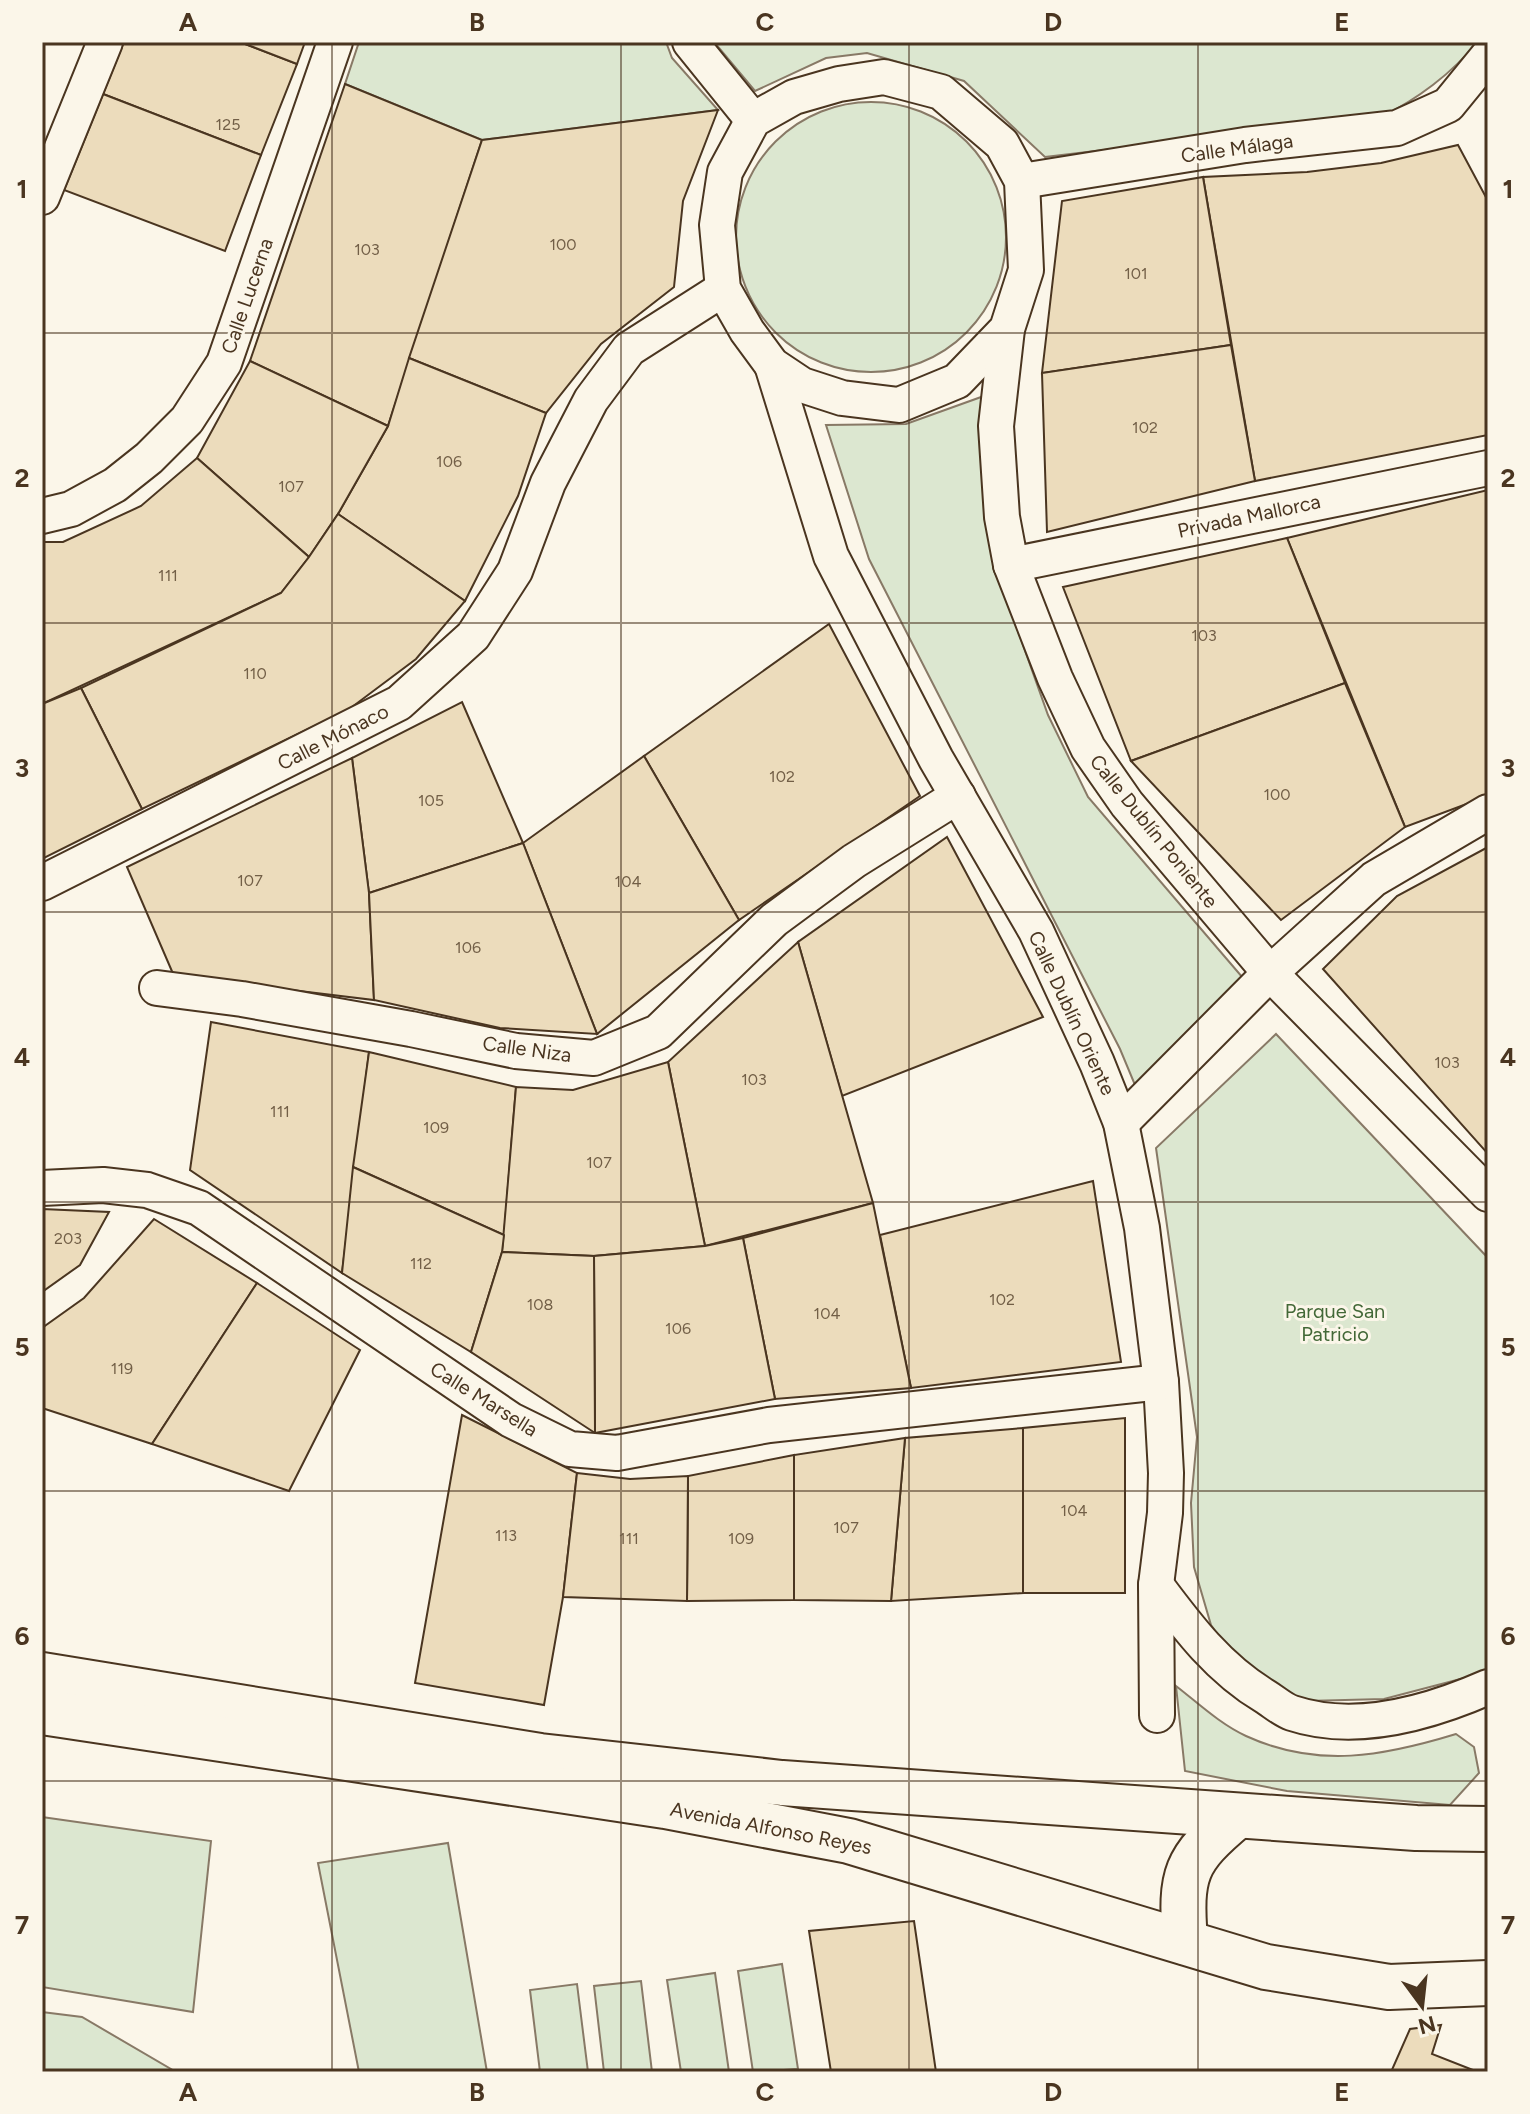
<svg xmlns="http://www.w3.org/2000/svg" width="1530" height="2114" font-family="Figtree,sans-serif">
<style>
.green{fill:#dce7d0;stroke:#887966;stroke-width:2}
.building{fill:#ecdcbc;stroke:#4a3520;stroke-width:2}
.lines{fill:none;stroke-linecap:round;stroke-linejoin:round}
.minor-casing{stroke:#4a3520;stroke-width:38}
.major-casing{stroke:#4a3520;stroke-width:48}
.minor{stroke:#fbf6e9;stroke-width:34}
.major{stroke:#fbf6e9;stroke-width:44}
.grid{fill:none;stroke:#4a3520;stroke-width:2;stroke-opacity:0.55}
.labels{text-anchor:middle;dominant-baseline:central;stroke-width:6;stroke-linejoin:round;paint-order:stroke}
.number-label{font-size:16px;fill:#725f47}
.street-label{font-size:20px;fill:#4a3520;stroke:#fbf6e9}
.park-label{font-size:20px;fill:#436837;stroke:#fbf6e9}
.neatline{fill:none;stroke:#4a3520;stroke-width:3}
.grid-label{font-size:26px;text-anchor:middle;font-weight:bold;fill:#4a3520}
</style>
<rect width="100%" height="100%" fill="#fbf6e9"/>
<!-- green -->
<g class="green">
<path d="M 359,42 L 666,42 L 672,58 L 718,110 L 482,140 L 345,84 Z"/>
<path d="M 714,42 L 1477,42 C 1453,73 1416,100 1381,117 L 1045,157 L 964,81 L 867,53 L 826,58 L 755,91 Z"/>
<circle cx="871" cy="237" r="135"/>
<path d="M 984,396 L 996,569 L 1048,715 L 1088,797 L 1243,978 L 1135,1085 L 1120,1049 L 869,559 L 826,425 L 906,424 Z"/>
<path d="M 1276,1034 L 1488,1258 L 1488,1669 L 1472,1676 L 1384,1699 L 1306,1701 L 1246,1673 L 1211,1625 L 1194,1567 L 1191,1503 L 1197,1437 L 1156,1148 Z"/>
<path d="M 1176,1686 C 1198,1703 1220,1724 1246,1736 C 1318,1769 1384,1756 1456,1734 L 1474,1747 L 1479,1773 L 1450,1805 L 1287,1791 L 1185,1771 Z"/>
<path d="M 42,1817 L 211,1841 L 193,2012 L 42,1987 Z"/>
<path d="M 448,1843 L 487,2072 L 359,2072 L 318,1863 Z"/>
<path d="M 782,1964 L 798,2069 L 753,2072 L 738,1971 Z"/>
<path d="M 715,1973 L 729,2072 L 681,2072 L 667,1980 Z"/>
<path d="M 641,1981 L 652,2072 L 604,2072 L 594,1986 Z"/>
<path d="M 577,1984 L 588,2072 L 540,2072 L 530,1990 Z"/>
<path d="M 42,2012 L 82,2017 L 176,2072 L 42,2072 Z"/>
</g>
<!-- building -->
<g class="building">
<path d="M 124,42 L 240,42 L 297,64 L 261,155 L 103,94 Z"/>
<path d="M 240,42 L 305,42 L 297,64 Z"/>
<path d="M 345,84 L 482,140 L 388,426 L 250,361 Z"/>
<path d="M 103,94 L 261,155 L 225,251 L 64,190 Z"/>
<path d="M 718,110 L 683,201 L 674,287 L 601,344 L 546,413 L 409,358 L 482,140 Z"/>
<path d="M 1458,145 L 1488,201 L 1488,435 L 1255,481 L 1203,177 L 1307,172 L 1381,163 Z"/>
<path d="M 1203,177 L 1231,345 L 1042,373 L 1062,201 Z"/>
<path d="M 1231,345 L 1255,481 L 1047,532 L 1042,373 Z"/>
<path d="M 409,358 L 546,413 L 518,496 L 465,601 L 338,514 L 388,426 Z"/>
<path d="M 250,361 L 388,426 L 338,514 L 309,557 L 197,458 Z"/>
<path d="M 197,458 L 309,557 L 281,593 L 42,704 L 42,542 L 63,542 L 141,506 Z"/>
<path d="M 1488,490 L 1488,796 L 1405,827 L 1287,538 Z"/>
<path d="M 338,514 L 465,601 L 416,659 L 348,710 L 142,809 L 81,688 L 281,593 L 309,557 Z"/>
<path d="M 1287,538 L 1345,683 L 1131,761 L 1063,587 Z"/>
<path d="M 829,624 L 920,796 L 739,920 L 644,756 Z"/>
<path d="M 1345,683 L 1405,827 L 1281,920 L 1131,761 Z"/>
<path d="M 81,688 L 142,809 L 42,859 L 42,704 Z"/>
<path d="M 462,702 L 523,843 L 369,893 L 352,758 Z"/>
<path d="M 644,756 L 739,920 L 597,1034 L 523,843 Z"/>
<path d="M 352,758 L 369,893 L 374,1000 L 174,976 L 127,867 Z"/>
<path d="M 947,837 L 1043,1017 L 842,1096 L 798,942 Z"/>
<path d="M 523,843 L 597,1034 L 500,1028 L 374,1000 L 369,893 Z"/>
<path d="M 1488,847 L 1488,1154 L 1323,969 L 1397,896 Z"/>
<path d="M 798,942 L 873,1203 L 705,1246 L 668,1062 Z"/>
<path d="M 211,1022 L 369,1052 L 342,1273 L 190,1170 Z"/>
<path d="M 369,1052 L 516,1087 L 504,1235 L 353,1167 Z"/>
<path d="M 668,1062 L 705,1246 L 594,1256 L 502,1252 L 516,1087 L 573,1090 Z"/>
<path d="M 353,1167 L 504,1235 L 502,1252 L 471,1352 L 342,1273 Z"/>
<path d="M 1093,1181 L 1121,1362 L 911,1388 L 880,1235 Z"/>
<path d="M 873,1203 L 911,1388 L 775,1399 L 743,1238 Z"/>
<path d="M 42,1209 L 109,1212 L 80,1265 L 42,1292 Z"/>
<path d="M 154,1219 L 257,1283 L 152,1444 L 42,1408 L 42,1328 L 84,1298 Z"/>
<path d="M 743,1238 L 775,1399 L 595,1433 L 594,1256 L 705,1246 Z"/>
<path d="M 502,1252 L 594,1256 L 595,1433 L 471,1352 Z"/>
<path d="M 257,1283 L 360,1350 L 289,1491 L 152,1444 Z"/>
<path d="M 462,1415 L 577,1473 L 563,1597 L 544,1705 L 415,1683 Z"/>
<path d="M 1125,1418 L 1125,1593 L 1023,1593 L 1023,1428 Z"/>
<path d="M 1023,1428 L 1023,1593 L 891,1601 L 905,1438 Z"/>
<path d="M 905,1438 L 891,1601 L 794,1600 L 794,1455 Z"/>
<path d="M 794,1455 L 794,1600 L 687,1601 L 688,1476 Z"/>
<path d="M 577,1473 L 630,1479 L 688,1476 L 687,1601 L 563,1597 Z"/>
<path d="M 914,1921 L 936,2072 L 831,2072 L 809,1931 Z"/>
<path d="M 1441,2025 L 1432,2054 L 1478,2072 L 1391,2072 L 1410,2029 Z"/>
</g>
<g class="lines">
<!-- minor casing -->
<g class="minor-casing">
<g id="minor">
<path d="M 690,42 L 753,120"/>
<path d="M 884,77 L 941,92 L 1002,144 L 1022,181 L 1026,270 L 1007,329 L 957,381 L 899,405 L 842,398 L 802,385 L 772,365 L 747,331 L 723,289 L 717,225 L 725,172 L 753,120 L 794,97 L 839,84 Z"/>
<path d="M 1022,181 L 1245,145 L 1397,128 L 1448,105 L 1488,56"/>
<path d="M 42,197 L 105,42"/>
<path d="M 1007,329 L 996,426 L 1002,517 L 1011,565 L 1055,678 L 1088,748 L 1127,804 L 1270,973 L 1488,1194"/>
<path d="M 772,365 L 831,556 L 936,759 L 1036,931 L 1097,1063 L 1121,1123 L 1142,1228 L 1161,1382 L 1166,1473 L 1165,1513 L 1156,1585 L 1157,1715"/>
<path d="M 42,516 L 71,509 L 115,485 L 149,458 L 187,420 L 224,363 L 335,42"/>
<path d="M 1011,565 L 1488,468"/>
<path d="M 42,883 L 399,703 L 473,636 L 515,571 L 548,483 L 591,400 L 629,349 L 723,289"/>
<path d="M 157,988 L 242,999 L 411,1029 L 516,1051 L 594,1058 L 658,1032 L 774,920 L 854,861 L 958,796"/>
<path d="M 1121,1123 L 1270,973 L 1374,879 L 1488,812"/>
<path d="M 42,1188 L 103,1185 L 147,1190 L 199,1208 L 511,1420 L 570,1449 L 617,1453 L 769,1425 L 1161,1382"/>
<path d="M 1156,1585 C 1188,1628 1219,1669 1266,1697 C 1274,1702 1283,1710 1292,1713 C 1355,1734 1429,1713 1488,1687"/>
</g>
</g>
<!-- major casing -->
<g class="major-casing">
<g id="major">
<path d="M 42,1675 L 540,1756 L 782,1783 L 1416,1828 L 1488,1829"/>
<path d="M 42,1712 L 665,1806 L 849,1841 L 1266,1967 L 1389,1987 L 1488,1983"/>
<path d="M 1185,1942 C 1180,1874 1184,1860 1237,1816"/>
</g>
</g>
<!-- minor -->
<use href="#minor" class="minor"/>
<!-- major -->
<use href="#major" class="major"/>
</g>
<!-- grid -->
<path class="grid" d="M 332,42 L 332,2072M 621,42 L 621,2072M 909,42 L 909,2072M 1198,42 L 1198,2072M 42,333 L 1488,333M 42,623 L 1488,623M 42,912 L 1488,912M 42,1202 L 1488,1202M 42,1491 L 1488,1491M 42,1781 L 1488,1781"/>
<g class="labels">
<!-- number labels -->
<g class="number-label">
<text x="228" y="124">125</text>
<text x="563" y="244">100</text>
<text x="367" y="249">103</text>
<text x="1136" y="273">101</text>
<text x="1145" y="427">102</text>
<text x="449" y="461">106</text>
<text x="291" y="486">107</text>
<text x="168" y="575">111</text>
<text x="1204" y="635">103</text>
<text x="255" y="673">110</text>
<text x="782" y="776">102</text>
<text x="1277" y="794">100</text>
<text x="431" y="800">105</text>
<text x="250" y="880">107</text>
<text x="628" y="881">104</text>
<text x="468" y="947">106</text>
<text x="1447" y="1062">103</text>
<text x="754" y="1079">103</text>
<text x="280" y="1111">111</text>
<text x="436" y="1127">109</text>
<text x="599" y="1162">107</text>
<text x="68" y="1238">203</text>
<text x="421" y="1263">112</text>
<text x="1002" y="1299">102</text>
<text x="540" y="1304">108</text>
<text x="827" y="1313">104</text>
<text x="678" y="1328">106</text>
<text x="122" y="1368">119</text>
<text x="1074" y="1510">104</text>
<text x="846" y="1527">107</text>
<text x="506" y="1535">113</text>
<text x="629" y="1538">111</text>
<text x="741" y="1538">109</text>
</g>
<!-- street labels -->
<g class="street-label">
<text transform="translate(1237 148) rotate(-8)">Calle Málaga</text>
<text transform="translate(247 296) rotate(-71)">Calle Lucerna</text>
<text transform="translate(1249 516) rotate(-12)">Privada Mallorca</text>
<text transform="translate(333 737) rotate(-27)">Calle Mónaco</text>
<text transform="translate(1154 831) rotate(51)">Calle Dublín Poniente</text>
<text transform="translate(1072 1013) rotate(65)">Calle Dublín Oriente</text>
<text transform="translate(527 1049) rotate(8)">Calle Niza</text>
<text transform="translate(484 1399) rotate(32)">Calle Marsella</text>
<text transform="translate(771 1828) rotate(11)">Avenida Alfonso Reyes</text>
</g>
<!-- park labels -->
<g class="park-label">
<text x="1335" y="1311">Parque San<tspan x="1335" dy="23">Patricio</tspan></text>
</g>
</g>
<!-- border -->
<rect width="1530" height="2114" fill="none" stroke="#fbf6e9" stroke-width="88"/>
<!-- north arrow -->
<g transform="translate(1422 2006) rotate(165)" stroke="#fbf6e9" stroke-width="6" paint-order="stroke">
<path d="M0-6L14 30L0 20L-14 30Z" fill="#4a3520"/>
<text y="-12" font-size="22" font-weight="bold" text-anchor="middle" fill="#4a3520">N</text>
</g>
<rect x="44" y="44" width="1442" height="2026" class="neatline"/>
<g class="grid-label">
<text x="188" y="31">A</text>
<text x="477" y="31">B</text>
<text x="765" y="31">C</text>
<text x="1053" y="31">D</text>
<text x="1342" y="31">E</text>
<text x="22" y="198">1</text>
<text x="1508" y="198">1</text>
<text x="22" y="487">2</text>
<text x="1508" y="487">2</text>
<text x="22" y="777">3</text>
<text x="1508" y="777">3</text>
<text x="22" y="1066">4</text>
<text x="1508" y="1066">4</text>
<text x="22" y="1356">5</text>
<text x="1508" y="1356">5</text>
<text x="22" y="1645">6</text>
<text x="1508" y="1645">6</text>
<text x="22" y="1934">7</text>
<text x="1508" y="1934">7</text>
<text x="188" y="2101">A</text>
<text x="477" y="2101">B</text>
<text x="765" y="2101">C</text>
<text x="1053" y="2101">D</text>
<text x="1342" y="2101">E</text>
</g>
</svg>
